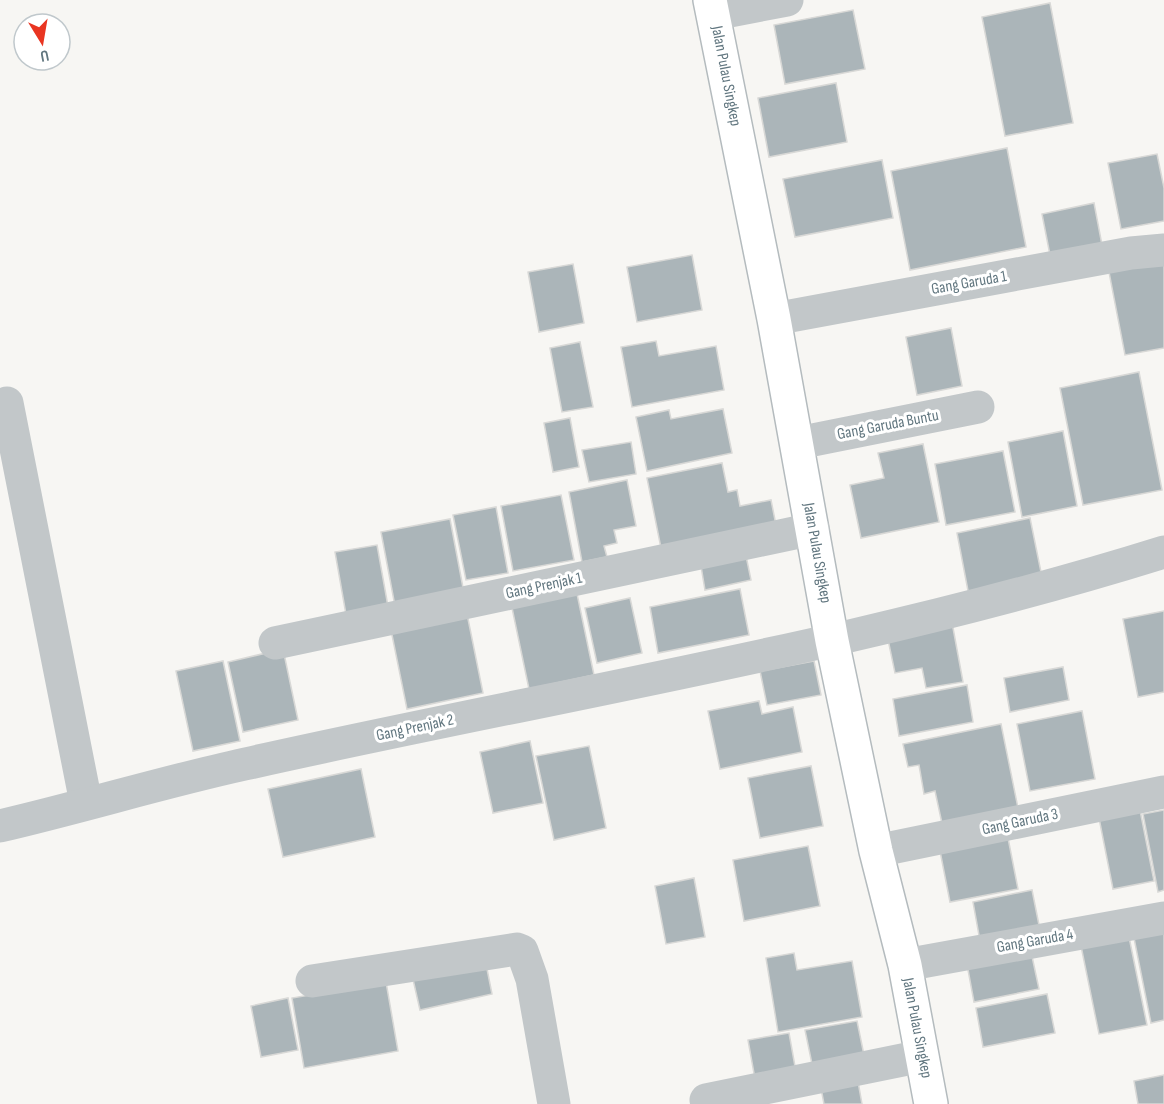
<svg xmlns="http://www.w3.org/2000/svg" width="1164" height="1104" font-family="'Sofia Sans Condensed',sans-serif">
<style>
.building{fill:#abb5b9;stroke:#d8d8d6;stroke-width:1.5}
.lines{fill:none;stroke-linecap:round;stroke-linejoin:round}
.secondary-casing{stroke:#b4bbbe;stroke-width:36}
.street{stroke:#c2c7c9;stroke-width:33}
.secondary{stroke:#fff;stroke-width:33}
.labels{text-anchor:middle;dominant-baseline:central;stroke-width:6;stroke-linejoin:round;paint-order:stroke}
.street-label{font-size:16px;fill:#61767f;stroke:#fff}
</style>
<rect width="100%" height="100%" fill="#f7f6f3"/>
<!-- building -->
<g class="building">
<path d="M 1050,3 L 1073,123 L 1005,136 L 982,17 Z"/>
<path d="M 853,10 L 865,69 L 785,84 L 774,25 Z"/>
<path d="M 836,83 L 847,142 L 769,157 L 758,98 Z"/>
<path d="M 1007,148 L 1026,247 L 910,270 L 891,171 Z"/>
<path d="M 1157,154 L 1164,188 L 1164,221 L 1121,229 L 1108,163 Z"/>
<path d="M 882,160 L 893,218 L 795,237 L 783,179 Z"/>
<path d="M 1094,203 L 1102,245 L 1050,255 L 1042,214 Z"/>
<path d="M 692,255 L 702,310 L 637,322 L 627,267 Z"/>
<path d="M 1164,262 L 1164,348 L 1125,355 L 1108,267 Z"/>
<path d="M 573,264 L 584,323 L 539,332 L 528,272 Z"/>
<path d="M 951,328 L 962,386 L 917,395 L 906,337 Z"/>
<path d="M 656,341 L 659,356 L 716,346 L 724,390 L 632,407 L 621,347 Z"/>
<path d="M 580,342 L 593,407 L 562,412 L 550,348 Z"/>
<path d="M 1139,372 L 1162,490 L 1083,505 L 1060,388 Z"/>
<path d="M 723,409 L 732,453 L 647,471 L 636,417 L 669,410 L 671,419 Z"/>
<path d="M 570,418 L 579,467 L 553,472 L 544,423 Z"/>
<path d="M 1063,431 L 1077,506 L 1022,517 L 1008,442 Z"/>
<path d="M 631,442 L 636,474 L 589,482 L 582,450 Z"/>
<path d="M 923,444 L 939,522 L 861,538 L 850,485 L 884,478 L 878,453 Z"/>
<path d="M 1003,451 L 1015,512 L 946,525 L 935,464 Z"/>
<path d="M 722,463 L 728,492 L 737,490 L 740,506 L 771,500 L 776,525 L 661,548 L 647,478 Z"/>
<path d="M 627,480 L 636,526 L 614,530 L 617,543 L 604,546 L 607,557 L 582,562 L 569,492 Z"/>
<path d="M 561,495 L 574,560 L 513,571 L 501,506 Z"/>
<path d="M 496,507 L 508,573 L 466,580 L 453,515 Z"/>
<path d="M 1030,518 L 1043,582 L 969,596 L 957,533 Z"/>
<path d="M 450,519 L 464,593 L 395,606 L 381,532 Z"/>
<path d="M 377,545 L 389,612 L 347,620 L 335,552 Z"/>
<path d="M 745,551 L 751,580 L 705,590 L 700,560 Z"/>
<path d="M 576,589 L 594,675 L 529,689 L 511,603 Z"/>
<path d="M 740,589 L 749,635 L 658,653 L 650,607 Z"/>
<path d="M 630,598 L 642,653 L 597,663 L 585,608 Z"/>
<path d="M 466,609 L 483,693 L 407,709 L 390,625 Z"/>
<path d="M 1164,611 L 1164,692 L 1138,697 L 1123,619 Z"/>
<path d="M 951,617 L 963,682 L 926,688 L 922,668 L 895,673 L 886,630 Z"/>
<path d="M 283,649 L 298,720 L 243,732 L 228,662 Z"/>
<path d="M 223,661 L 240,741 L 193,751 L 176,671 Z"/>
<path d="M 814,661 L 821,695 L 767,705 L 760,671 Z"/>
<path d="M 1063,667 L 1069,700 L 1010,712 L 1004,678 Z"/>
<path d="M 967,685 L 973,722 L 899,736 L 893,699 Z"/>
<path d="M 759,701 L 762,714 L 793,707 L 802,752 L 720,769 L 708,711 Z"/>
<path d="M 1082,711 L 1095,779 L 1030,791 L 1017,724 Z"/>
<path d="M 1001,724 L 1019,813 L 943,828 L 935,791 L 924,794 L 919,765 L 908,767 L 903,744 Z"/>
<path d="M 530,741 L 543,803 L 493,813 L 480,752 Z"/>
<path d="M 589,746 L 606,828 L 554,840 L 536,756 Z"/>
<path d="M 811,766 L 823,826 L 760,838 L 748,778 Z"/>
<path d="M 361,769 L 375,837 L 283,857 L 268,789 Z"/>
<path d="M 1139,805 L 1154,881 L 1113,889 L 1098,813 Z"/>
<path d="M 1164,810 L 1164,890 L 1158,892 L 1143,814 Z"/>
<path d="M 1008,838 L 1018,889 L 950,902 L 940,851 Z"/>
<path d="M 808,846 L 820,906 L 744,921 L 733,860 Z"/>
<path d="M 694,878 L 705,937 L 666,944 L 655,886 Z"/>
<path d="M 1032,890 L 1040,930 L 980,941 L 973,902 Z"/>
<path d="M 1164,927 L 1164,1020 L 1151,1023 L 1133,933 Z"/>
<path d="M 1129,937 L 1147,1025 L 1099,1034 L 1081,946 Z"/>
<path d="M 1030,947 L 1039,989 L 974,1002 L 966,959 Z"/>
<path d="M 794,953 L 797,970 L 852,961 L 862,1017 L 778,1032 L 766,958 Z"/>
<path d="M 485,959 L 492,994 L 420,1010 L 412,975 Z"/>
<path d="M 386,982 L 398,1051 L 304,1068 L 292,998 Z"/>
<path d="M 1047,994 L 1055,1033 L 983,1047 L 976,1008 Z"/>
<path d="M 288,998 L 298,1050 L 261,1057 L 251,1006 Z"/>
<path d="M 857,1021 L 864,1055 L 812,1064 L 805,1030 Z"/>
<path d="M 789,1033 L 796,1072 L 755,1079 L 748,1040 Z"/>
<path d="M 1164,1075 L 1164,1104 L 1138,1104 L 1134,1081 Z"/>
<path d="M 857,1076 L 862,1104 L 824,1104 L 820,1083 Z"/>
</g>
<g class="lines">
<!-- secondary casing -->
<g class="secondary-casing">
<path id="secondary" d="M 710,0 L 774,319 L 832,641 L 876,851 L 905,965 L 931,1104"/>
</g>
<!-- street -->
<g class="street">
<path d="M 714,14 L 787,0"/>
<path d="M 774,319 L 1131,253 L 1164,250"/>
<path d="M 7,403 L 86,803"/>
<path d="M 798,443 L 978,407"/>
<path d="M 275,643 L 813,529"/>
<path d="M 0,826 C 82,807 163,782 245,764 C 552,695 864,646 1164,552"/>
<path d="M 876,851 L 1164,792"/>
<path d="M 905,965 L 1164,918"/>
<path d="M 312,981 L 517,949 L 522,951 L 532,979 L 554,1104"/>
<path d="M 706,1100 L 922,1056"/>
</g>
<!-- secondary -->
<use href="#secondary" class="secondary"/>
</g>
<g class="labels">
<!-- street labels -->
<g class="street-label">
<text transform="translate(726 76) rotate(79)">Jalan Pulau Singkep</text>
<text transform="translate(969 283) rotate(-10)">Gang Garuda 1</text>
<text transform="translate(888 425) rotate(-11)">Gang Garuda Buntu</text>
<text transform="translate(817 553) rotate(80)">Jalan Pulau Singkep</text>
<text transform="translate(544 586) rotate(-12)">Gang Prenjak 1</text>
<text transform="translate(415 728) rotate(-12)">Gang Prenjak 2</text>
<text transform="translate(1020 822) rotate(-12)">Gang Garuda 3</text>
<text transform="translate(1035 941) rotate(-10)">Gang Garuda 4</text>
<text transform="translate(917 1028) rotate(79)">Jalan Pulau Singkep</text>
</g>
</g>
<!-- north arrow -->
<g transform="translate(42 42) rotate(169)"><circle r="28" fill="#ffffff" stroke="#c0c8cc" stroke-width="1.5"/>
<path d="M0-4.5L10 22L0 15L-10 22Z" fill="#e93521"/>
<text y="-9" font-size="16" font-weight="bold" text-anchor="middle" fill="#61767f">U</text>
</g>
</svg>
